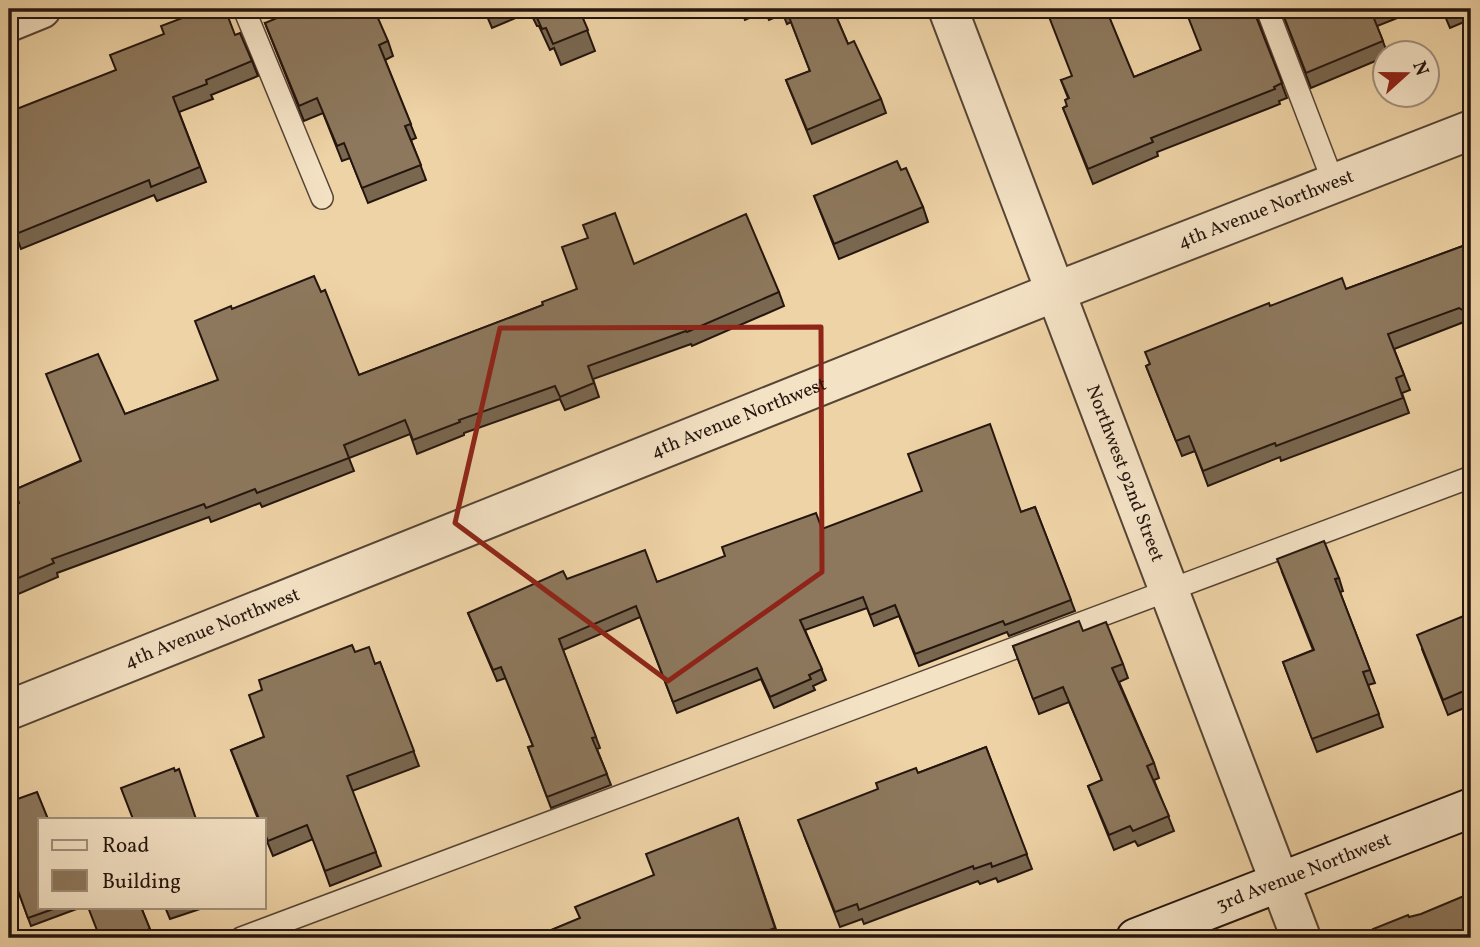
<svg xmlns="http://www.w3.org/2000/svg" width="1480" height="947" font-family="Vollkorn,serif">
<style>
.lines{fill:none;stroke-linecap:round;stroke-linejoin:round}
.lane-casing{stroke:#564434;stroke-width:24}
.street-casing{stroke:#564434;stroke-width:42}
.secondary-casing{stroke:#24150e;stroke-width:42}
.lane{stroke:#f4e2c5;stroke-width:21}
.street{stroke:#f4e2c5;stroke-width:38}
.secondary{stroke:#f4e2c5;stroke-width:38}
.wall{fill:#796750;stroke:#24150e;stroke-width:2}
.building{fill:#8d785d;stroke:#24150e;stroke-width:2}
.marked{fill:none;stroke:#8f2418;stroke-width:5;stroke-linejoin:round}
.labels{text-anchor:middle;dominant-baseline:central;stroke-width:7;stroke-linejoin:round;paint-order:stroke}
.street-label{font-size:19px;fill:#24150e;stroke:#f4e2c5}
</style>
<rect width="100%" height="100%" fill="#eed3a6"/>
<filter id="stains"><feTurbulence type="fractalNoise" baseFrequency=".00286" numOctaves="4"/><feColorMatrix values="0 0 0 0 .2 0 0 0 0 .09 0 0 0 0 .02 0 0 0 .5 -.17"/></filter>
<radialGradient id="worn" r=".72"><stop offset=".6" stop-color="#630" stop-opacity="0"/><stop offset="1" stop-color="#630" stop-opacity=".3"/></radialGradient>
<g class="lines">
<!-- lane casing -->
<g class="lane-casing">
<g id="lane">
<path d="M 244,9 L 322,198"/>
<path d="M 1267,9 L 1334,184"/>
<path d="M 241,938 L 1471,477"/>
</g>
</g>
<!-- street casing -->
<g class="street-casing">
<g id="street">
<path id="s1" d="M 948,9 L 1301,938"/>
<path d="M 9,22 L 41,9"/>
<path id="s2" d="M 9,710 L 1055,292 L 1471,130"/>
</g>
</g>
<!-- secondary casing -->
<g class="secondary-casing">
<g id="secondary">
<path id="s3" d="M 1136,938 L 1471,808"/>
</g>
</g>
<!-- lane -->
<use href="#lane" class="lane"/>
<!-- street -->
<use href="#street" class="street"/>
<!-- secondary -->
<use href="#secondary" class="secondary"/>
</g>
<!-- wall -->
<g class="wall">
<path d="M 484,9 L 579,9 L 595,51 L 561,65 L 554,48 L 550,50 L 539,26 L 537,26 L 530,12 L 492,28 Z"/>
<path d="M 741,9 L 833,9 L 848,44 L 881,99 L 886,113 L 812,144 L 786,80 L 810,71 L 791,22 L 787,24 L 783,14 L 769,20 L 765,11 L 745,20 Z"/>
<path d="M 1255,9 L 1255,13 L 1287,98 L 1279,101 L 1280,104 L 1157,152 L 1158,156 L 1093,184 L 1063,108 L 1067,106 L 1068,98 L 1061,80 L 1134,77 L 1201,50 Z"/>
<path d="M 1281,9 L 1420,9 L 1377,26 L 1387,52 L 1385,52 L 1385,57 L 1311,88 Z"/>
<path d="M 1442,9 L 1471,9 L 1471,19 L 1450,28 Z"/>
<path d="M 265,23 L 388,41 L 393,56 L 385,60 L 416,138 L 411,140 L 426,180 L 368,203 L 350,158 L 342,161 L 323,113 L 304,121 Z"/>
<path d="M 235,35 L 252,61 L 258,76 L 211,95 L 213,99 L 179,112 L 206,182 L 157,201 L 154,195 L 21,249 L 17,238 L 9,241 L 9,112 Z"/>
<path d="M 901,170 L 923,207 L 928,222 L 839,259 L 814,196 Z"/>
<path d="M 1471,243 L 1471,327 L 1464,322 L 1394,349 L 1410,390 L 1402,393 L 1409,413 L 1281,461 L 1280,457 L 1208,486 L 1195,451 L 1182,456 L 1146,366 L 1270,306 L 1346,289 Z"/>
<path d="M 634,264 L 779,292 L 784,306 L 692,346 L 691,344 L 593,379 L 599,397 L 565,410 L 560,399 L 464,433 L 464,435 L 417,454 L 410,434 L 349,458 L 354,471 L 262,507 L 260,503 L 211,522 L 209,517 L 57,573 L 58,577 L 9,598 L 9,507 L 18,503 L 14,490 L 80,461 L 125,414 L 218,380 L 232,309 L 321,292 L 359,375 L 543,305 L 577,289 Z"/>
<path d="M 1035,507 L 1075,611 L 1009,636 L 1007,632 L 919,666 L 899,616 L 874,626 L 867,608 L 805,630 L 826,680 L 813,686 L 815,690 L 774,708 L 761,679 L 677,713 L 640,617 L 563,650 L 600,748 L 597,749 L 611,785 L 551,808 L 528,747 L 533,746 L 506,678 L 497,681 L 468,613 L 567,579 L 657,582 L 822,529 L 1021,512 Z"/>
<path d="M 1282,572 L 1339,578 L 1343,591 L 1340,592 L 1375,683 L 1368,685 L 1383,727 L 1317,752 L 1283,662 L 1313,650 Z"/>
<path d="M 1471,613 L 1471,705 L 1448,715 L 1422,649 Z"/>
<path d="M 1083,631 L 1123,664 L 1128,678 L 1119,682 L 1154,763 L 1159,778 L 1154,780 L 1174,831 L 1138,846 L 1135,841 L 1114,850 L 1088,786 L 1102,780 L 1069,702 L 1039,714 L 1013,646 Z"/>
<path d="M 355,652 L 375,664 L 380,662 L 419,766 L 352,791 L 381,866 L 330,886 L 313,839 L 273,856 L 264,834 L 264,819 L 258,819 L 231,750 L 264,737 L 262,690 Z"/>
<path d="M 986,747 L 1032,869 L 998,882 L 996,878 L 980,884 L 978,881 L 864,924 L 862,919 L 840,927 L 804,835 L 918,773 Z"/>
<path d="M 738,818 L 779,938 L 532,938 L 579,919 L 654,875 Z"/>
<path d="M 9,866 L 40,907 L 82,907 L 31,926 Z"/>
<path d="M 141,907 L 153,938 L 99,938 Z"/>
<path d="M 165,907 L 206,907 L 170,919 Z"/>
</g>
<!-- building -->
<g class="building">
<path d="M 206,9 L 225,9 L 235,35 L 240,33 L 252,61 L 206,80 L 207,84 L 173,97 L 200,167 L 151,187 L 149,180 L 16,234 L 12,223 L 9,224 L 9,112 L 116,70 L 110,55 L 164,34 L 161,26 Z"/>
<path d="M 298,9 L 374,9 L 388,41 L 379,45 L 411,124 L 405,126 L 421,165 L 362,188 L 344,143 L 337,146 L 317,98 L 299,106 L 265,23 Z"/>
<path d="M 533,9 L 579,9 L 588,30 L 553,44 L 546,28 L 542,29 Z"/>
<path d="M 786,9 L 833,9 L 848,44 L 854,41 L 881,99 L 807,130 L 786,80 L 810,71 Z"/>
<path d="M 1046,9 L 1106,9 L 1134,77 L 1201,50 L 1185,9 L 1253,9 L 1282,83 L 1274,87 L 1275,89 L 1151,138 L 1153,142 L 1088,169 L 1063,108 L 1067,106 L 1065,100 L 1069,98 L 1061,80 L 1072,76 Z"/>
<path d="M 1281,9 L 1376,9 L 1371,11 L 1383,41 L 1306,73 Z"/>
<path d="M 1443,9 L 1455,9 L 1444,13 Z"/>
<path d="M 897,161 L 901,170 L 906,168 L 923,207 L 834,244 L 814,196 Z"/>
<path d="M 615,213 L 634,264 L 746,214 L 779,292 L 687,332 L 686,331 L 588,366 L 594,383 L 560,397 L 555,386 L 459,420 L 460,422 L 413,440 L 405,420 L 344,445 L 349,458 L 257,493 L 255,489 L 206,508 L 204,504 L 52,559 L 54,563 L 9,582 L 9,507 L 19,503 L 14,490 L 81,461 L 46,374 L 98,354 L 125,414 L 218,380 L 195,321 L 231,306 L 232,309 L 314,276 L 321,292 L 325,290 L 359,375 L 543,305 L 542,302 L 577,289 L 562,247 L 588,238 L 583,225 Z"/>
<path d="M 1471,243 L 1471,315 L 1459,308 L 1388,334 L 1404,375 L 1396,378 L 1403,398 L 1276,446 L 1275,443 L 1203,471 L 1189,436 L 1176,441 L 1146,366 L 1150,364 L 1145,352 L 1269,303 L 1270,306 L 1342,278 L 1346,289 Z"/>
<path d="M 990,424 L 1021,512 L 1035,507 L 1071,600 L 1005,625 L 1003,621 L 915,654 L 895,605 L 870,615 L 863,597 L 800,620 L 822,669 L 809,675 L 811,679 L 770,697 L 757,668 L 673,702 L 636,606 L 559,639 L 596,737 L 592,738 L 607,774 L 547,797 L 528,747 L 533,746 L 501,667 L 493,670 L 468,613 L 563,571 L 567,579 L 645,550 L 657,582 L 725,556 L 722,547 L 816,513 L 822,529 L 922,491 L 908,454 Z"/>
<path d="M 1324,541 L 1339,578 L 1335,579 L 1370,670 L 1363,672 L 1379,714 L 1312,739 L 1283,662 L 1314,650 L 1277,559 Z"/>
<path d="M 1471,613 L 1471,688 L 1443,700 L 1417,635 Z"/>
<path d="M 1079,621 L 1083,631 L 1106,622 L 1123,664 L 1112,668 L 1154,763 L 1147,766 L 1169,816 L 1133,831 L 1130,826 L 1109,835 L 1088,786 L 1102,780 L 1063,687 L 1033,699 L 1013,646 Z"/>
<path d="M 352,645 L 355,652 L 369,647 L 375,664 L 380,662 L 414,751 L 347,776 L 376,852 L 325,871 L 307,825 L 268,841 L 264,832 L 264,819 L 259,819 L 231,750 L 264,737 L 249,695 L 262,690 L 259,680 Z"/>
<path d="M 986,747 L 1027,854 L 992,867 L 991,863 L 974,869 L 973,866 L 859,910 L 857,904 L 835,912 L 798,820 L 878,789 L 876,783 L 916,768 L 918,773 Z"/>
<path d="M 174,768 L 175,771 L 179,769 L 196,819 L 133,819 L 121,788 Z"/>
<path d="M 37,792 L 48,819 L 40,819 L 40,907 L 59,907 L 28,918 L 9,866 L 9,802 Z"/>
<path d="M 738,818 L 775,928 L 748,938 L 532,938 L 580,918 L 575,907 L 654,875 L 646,854 Z"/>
<path d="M 1471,893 L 1471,938 L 1376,938 L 1373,929 L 1408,915 L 1409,917 L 1421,914 Z"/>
<path d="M 88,907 L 141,907 L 150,929 L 125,938 L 100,938 Z"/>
<path d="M 404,931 L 407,938 L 385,938 Z"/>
</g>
<!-- marked area -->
<path class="marked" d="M 821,327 L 822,572 L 668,681 L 455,523 L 500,328 Z"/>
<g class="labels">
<!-- street labels -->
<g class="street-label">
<text stroke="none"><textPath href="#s2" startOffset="1353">4th Avenue Northwest</textPath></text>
<text stroke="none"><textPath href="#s2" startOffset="786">4th Avenue Northwest</textPath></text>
<text stroke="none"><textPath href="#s1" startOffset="497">Northwest 92nd Street</textPath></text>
<text stroke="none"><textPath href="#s2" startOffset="219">4th Avenue Northwest</textPath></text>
<text stroke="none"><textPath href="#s3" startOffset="180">3rd Avenue Northwest</textPath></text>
</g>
</g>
<!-- margin -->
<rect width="1480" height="947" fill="none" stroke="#eed3a6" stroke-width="35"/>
<rect x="10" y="10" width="1459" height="926" fill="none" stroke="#24150e" stroke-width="3.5"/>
<rect x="18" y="18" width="1445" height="912" fill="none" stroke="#24150e" stroke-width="2"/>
<!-- legend -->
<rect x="38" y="818" width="228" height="91" fill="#f4e2c5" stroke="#a1907c" stroke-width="2"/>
<rect x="52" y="840" width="35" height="10" fill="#f4e2c5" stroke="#a1907c" stroke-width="2"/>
<text x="102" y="852" font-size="21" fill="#24150e">Road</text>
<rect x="52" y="870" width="35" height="21" fill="#8d785d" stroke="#a1907c" stroke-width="2"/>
<text x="102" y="888" font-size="21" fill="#24150e">Building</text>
<!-- north arrow -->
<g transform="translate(1406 74) rotate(69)"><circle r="33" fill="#f4e2c5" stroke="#a1907c" stroke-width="2"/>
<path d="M0-5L12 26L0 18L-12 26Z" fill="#8f2418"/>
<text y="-10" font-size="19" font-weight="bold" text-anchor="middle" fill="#24150e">N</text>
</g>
<rect width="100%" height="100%" filter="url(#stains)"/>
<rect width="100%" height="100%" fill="url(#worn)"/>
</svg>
